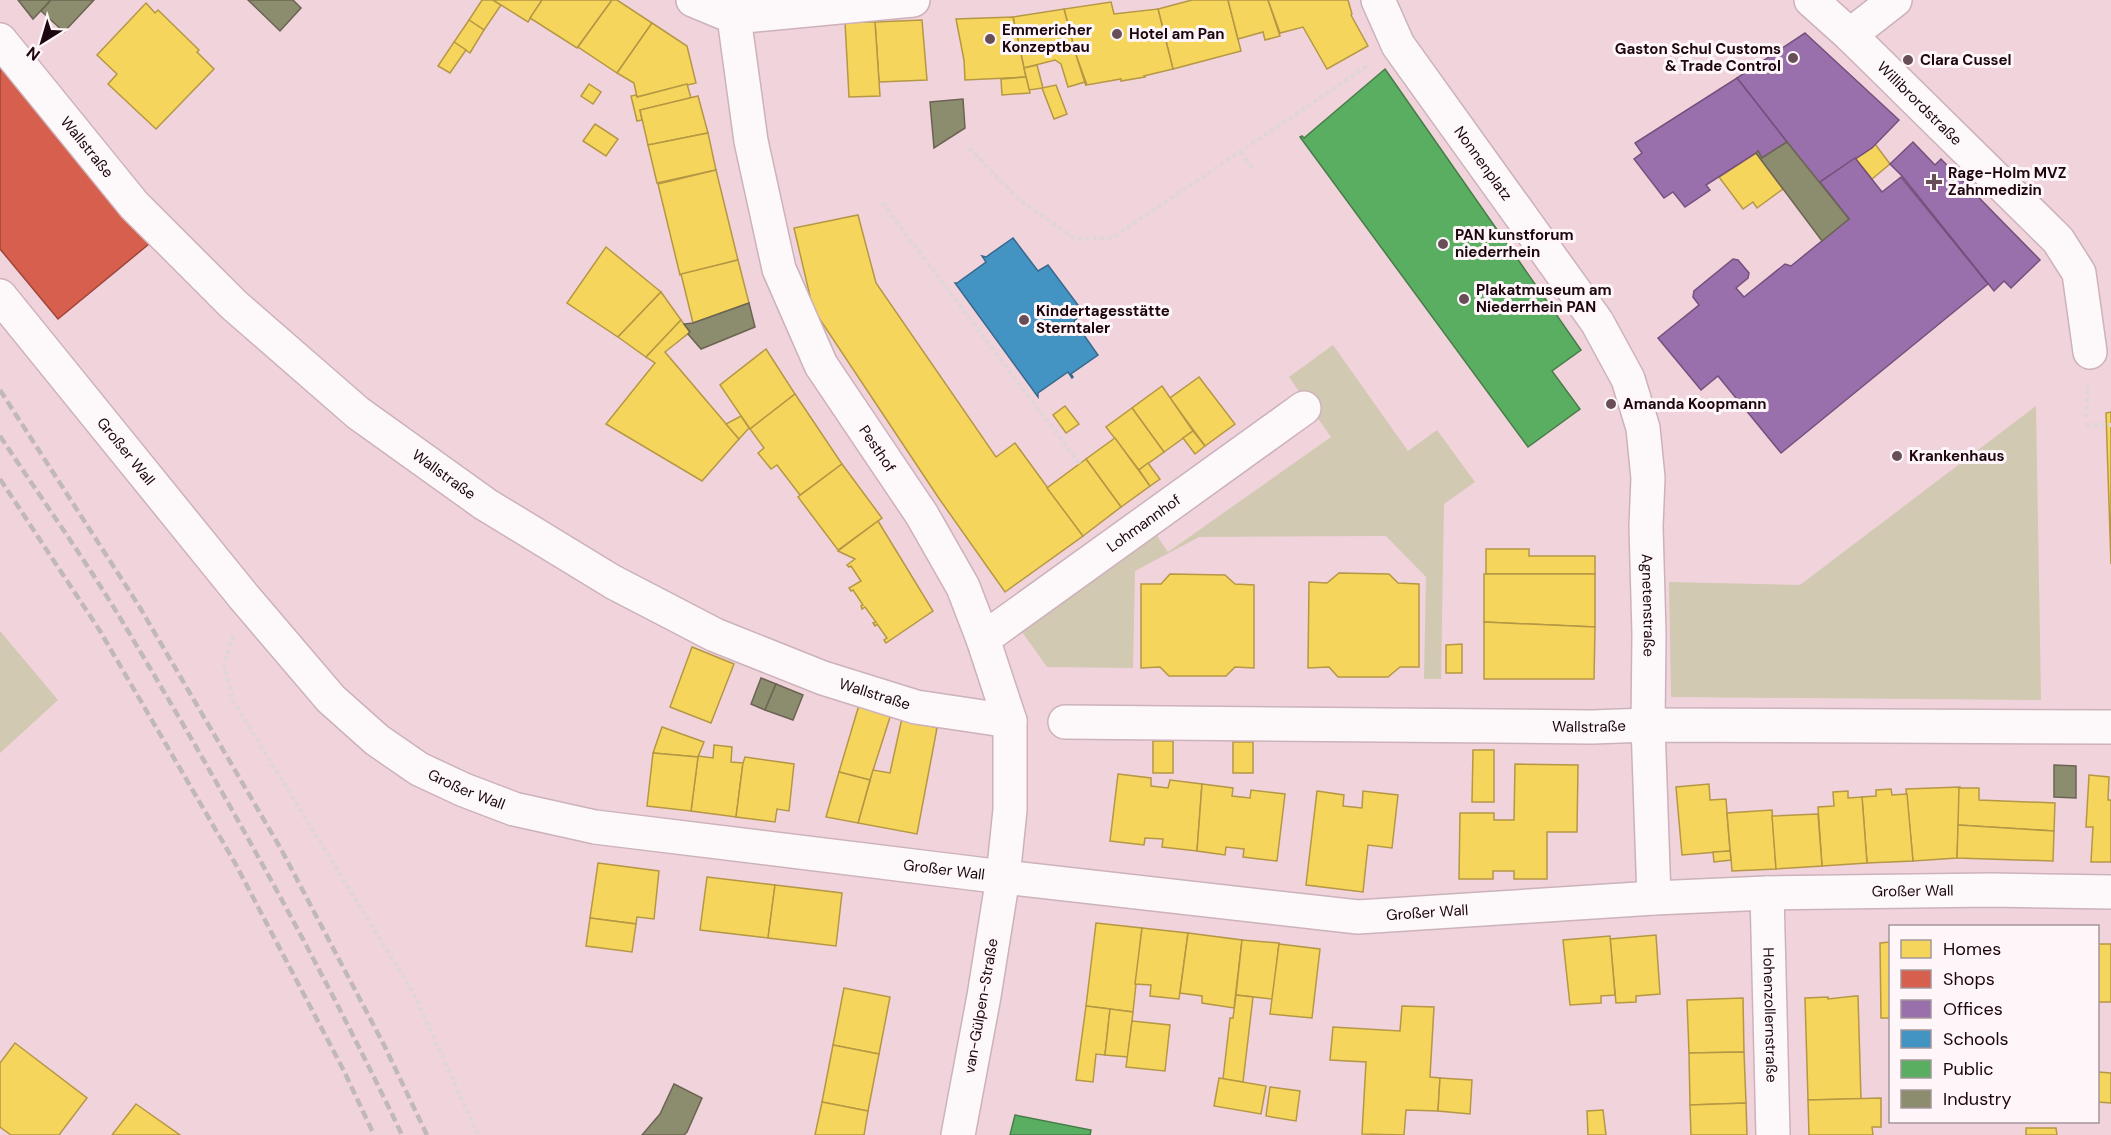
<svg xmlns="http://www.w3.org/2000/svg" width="2111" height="1135" font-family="'DM Sans',sans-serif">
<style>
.green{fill:#d1c9b1}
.homes{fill:#f6d55c;stroke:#b59745;stroke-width:1.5}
.shops{fill:#d6604d;stroke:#9e453a;stroke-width:1.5}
.offices{fill:#9970ab;stroke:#74507c;stroke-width:1.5}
.schools{fill:#4393c3;stroke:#38698d;stroke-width:1.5}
.public{fill:#5aae61;stroke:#487c48;stroke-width:1.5}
.industry{fill:#8c8c6e;stroke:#6b6452;stroke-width:1.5}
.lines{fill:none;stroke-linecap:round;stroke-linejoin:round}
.minor-casing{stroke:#ccb2ba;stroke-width:36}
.major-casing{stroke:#ccb2ba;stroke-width:36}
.path{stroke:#e0d6d9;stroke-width:4;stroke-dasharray:4.5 3;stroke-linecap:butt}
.minor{stroke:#fdf8fa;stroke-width:33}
.major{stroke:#fdf8fa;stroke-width:33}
.rail{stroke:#c0b8ba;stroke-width:4.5;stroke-dasharray:9 4.5;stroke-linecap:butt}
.poi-dot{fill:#674e57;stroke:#fef6f8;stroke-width:2}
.labels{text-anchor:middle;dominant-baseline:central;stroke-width:6;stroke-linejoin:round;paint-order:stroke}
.poi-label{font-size:15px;font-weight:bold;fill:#1d060f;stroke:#fef6f8;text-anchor:start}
.street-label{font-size:15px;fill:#1d060f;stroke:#fef6f8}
</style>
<rect width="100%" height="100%" fill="#f1d3dc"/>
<!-- green -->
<g class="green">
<path d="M 1333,345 L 1408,451 L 1437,430 L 1475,482 L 1444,504 L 1441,679 L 1424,679 L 1426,577 L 1386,536 L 1199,537 L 1135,571 L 1133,668 L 1047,667 L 1020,629 L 1155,533 L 1168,552 L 1331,437 L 1289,377 Z"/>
<path d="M 2036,406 L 2041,700 L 1671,697 L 1669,582 L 1800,585 Z"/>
<path d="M 0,631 L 58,700 L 0,753 Z"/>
</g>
<!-- homes -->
<g class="homes">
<path d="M 482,0 L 493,0 L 501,5 L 484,30 L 469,20 Z"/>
<path d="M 493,0 L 542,0 L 528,22 Z"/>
<path d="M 542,0 L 612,0 L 577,48 L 530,18 Z"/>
<path d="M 612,0 L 617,0 L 652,23 L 617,73 L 578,47 Z"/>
<path d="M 1192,0 L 1228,0 L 1241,51 L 1173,69 L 1158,9 Z"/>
<path d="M 1228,0 L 1268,0 L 1280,36 L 1265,40 L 1263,32 L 1238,39 Z"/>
<path d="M 1268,0 L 1348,0 L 1352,14 L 1351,15 L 1368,46 L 1327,69 L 1303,27 L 1280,33 Z"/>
<path d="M 1111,2 L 1114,14 L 1158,9 L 1173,69 L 1144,76 L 1145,77 L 1121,81 L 1121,79 L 1087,85 L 1076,55 L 1064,9 Z"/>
<path d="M 146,3 L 155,13 L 158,10 L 199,50 L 197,52 L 214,69 L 156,129 L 108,84 L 117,74 L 97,55 Z"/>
<path d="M 1064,9 L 1076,55 L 1086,86 L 1085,82 L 1068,87 L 1061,64 L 1055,60 L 1024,68 L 1013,17 Z"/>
<path d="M 1013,17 L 1026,77 L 965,80 L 964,60 L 956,19 Z"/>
<path d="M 469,20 L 484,30 L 470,53 L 454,42 Z"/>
<path d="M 922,20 L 927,80 L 879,82 L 875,22 Z"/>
<path d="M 845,22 L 875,22 L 880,96 L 849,97 Z"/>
<path d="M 652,23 L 687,46 L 696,83 L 637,97 L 634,83 L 617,73 Z"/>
<path d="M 454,42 L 466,50 L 450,73 L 438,66 Z"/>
<path d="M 1037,65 L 1043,88 L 1029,90 L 1024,68 Z"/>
<path d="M 1026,77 L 1030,93 L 1002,95 L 1001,79 Z"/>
<path d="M 589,84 L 601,92 L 593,104 L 581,96 Z"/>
<path d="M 687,84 L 691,98 L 640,110 L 642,120 L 637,121 L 631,96 L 636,95 L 637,97 Z"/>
<path d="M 1056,85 L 1067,114 L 1054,119 L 1042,88 Z"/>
<path d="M 698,96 L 708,133 L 648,145 L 640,110 Z"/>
<path d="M 595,124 L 618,139 L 606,156 L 583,141 Z"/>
<path d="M 708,133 L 716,170 L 657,183 L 648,145 Z"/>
<path d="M 1875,144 L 1890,164 L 1872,179 L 1855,158 Z"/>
<path d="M 1756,153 L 1783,189 L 1757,208 L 1753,202 L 1743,209 L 1719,177 Z"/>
<path d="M 716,170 L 738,260 L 680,275 L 658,184 Z"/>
<path d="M 858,215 L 876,283 L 996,457 L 1015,443 L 1083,536 L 1005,592 L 938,497 L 813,309 L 794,228 Z"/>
<path d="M 606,247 L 661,292 L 618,337 L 567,303 Z"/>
<path d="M 738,260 L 749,303 L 693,323 L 681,274 Z"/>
<path d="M 661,292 L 681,320 L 646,357 L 618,337 Z"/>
<path d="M 681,320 L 690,332 L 665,352 L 739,439 L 702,481 L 606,424 L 655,363 L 646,357 Z"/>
<path d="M 766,349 L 795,394 L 750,429 L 720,385 Z"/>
<path d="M 1199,377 L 1235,424 L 1205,446 L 1170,398 Z"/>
<path d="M 1162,386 L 1193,431 L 1164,452 L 1132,408 Z"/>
<path d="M 795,394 L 842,464 L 800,495 L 777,465 L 771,469 L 758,453 L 764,448 L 750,429 Z"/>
<path d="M 1065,406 L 1079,424 L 1066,433 L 1053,415 Z"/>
<path d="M 1132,408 L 1164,452 L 1139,470 L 1106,427 Z"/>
<path d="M 2111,412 L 2111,564 L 2106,413 Z"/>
<path d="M 741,416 L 749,428 L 739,439 L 726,424 Z"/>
<path d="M 1193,431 L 1205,446 L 1195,454 L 1183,438 Z"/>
<path d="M 1115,438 L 1150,486 L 1121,507 L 1086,459 Z"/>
<path d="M 1086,459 L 1121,507 L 1083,536 L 1047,488 Z"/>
<path d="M 1148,463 L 1160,479 L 1150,486 L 1139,470 Z"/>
<path d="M 842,464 L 882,518 L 838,550 L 798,497 Z"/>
<path d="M 878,521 L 933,611 L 886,643 L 884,640 L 887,638 L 877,624 L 875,626 L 873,623 L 876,622 L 865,607 L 862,609 L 861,606 L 863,605 L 853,590 L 851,591 L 849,588 L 861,581 L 851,566 L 849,567 L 847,565 L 855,559 L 838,551 Z"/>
<path d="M 1486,549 L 1529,549 L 1529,556 L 1595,556 L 1595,574 L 1486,574 Z"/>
<path d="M 1339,573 L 1389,574 L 1398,583 L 1419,584 L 1419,667 L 1400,667 L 1388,677 L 1338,677 L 1329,667 L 1308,668 L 1309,582 L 1327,583 Z"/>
<path d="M 1170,574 L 1225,575 L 1235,584 L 1254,585 L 1254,668 L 1235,667 L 1226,676 L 1169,676 L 1160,667 L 1141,668 L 1141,584 L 1161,584 Z"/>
<path d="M 1484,574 L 1595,574 L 1595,627 L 1484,622 Z"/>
<path d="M 1484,622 L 1595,627 L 1594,679 L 1484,679 Z"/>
<path d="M 1462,644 L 1462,673 L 1446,673 L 1446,645 Z"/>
<path d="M 692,647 L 734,664 L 711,723 L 670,707 Z"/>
<path d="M 859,705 L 891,714 L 870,780 L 839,772 Z"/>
<path d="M 902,718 L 937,728 L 917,834 L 858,823 L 873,770 L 890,773 Z"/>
<path d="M 662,727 L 704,742 L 698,757 L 653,753 Z"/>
<rect x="1153" y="741" width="20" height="32"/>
<rect x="1233" y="742" width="20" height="31"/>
<path d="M 714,745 L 732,747 L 731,762 L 743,763 L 736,817 L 691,811 L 698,756 L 713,758 Z"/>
<path d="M 1473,750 L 1494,750 L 1494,802 L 1472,802 Z"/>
<path d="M 653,753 L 698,757 L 691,811 L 647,806 Z"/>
<path d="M 745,757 L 794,764 L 789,811 L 777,809 L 775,822 L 736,817 L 743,763 Z"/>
<path d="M 1515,764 L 1578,765 L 1577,832 L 1547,832 L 1547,879 L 1514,879 L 1514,871 L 1493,871 L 1493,879 L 1459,879 L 1460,813 L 1494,813 L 1494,820 L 1514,820 Z"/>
<path d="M 839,772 L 870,780 L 858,823 L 826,817 Z"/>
<path d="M 1118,774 L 1151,778 L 1151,786 L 1168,788 L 1170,780 L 1202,784 L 1197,851 L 1162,847 L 1163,839 L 1145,838 L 1144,845 L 1110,841 Z"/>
<path d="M 2089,775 L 2109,777 L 2108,800 L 2111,800 L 2111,862 L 2091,862 L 2093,827 L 2086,827 Z"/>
<path d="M 1202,784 L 1233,788 L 1232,796 L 1250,798 L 1251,790 L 1285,794 L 1277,861 L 1243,857 L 1244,849 L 1226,847 L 1225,855 L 1197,851 Z"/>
<path d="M 1709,784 L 1710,800 L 1726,799 L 1730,851 L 1682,855 L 1676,787 Z"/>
<path d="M 1960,787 L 1957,858 L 1913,861 L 1906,789 Z"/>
<path d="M 1959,788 L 1979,788 L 1979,800 L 2055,803 L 2054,831 L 1958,825 Z"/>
<path d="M 1891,789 L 1892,795 L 1907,794 L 1913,861 L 1867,863 L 1862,797 L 1876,796 L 1876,790 Z"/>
<path d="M 1317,791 L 1344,795 L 1343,806 L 1362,808 L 1363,791 L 1398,795 L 1392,848 L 1368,845 L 1363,892 L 1306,885 Z"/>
<path d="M 1848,791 L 1848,798 L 1862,797 L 1867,863 L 1822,866 L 1818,807 L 1834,806 L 1833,792 Z"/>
<path d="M 1772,810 L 1776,869 L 1732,871 L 1727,813 Z"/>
<path d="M 1818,814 L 1822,866 L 1776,869 L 1772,816 Z"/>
<path d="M 1958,825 L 2054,831 L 2053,861 L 1957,858 Z"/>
<path d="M 1730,851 L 1731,860 L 1714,862 L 1713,852 Z"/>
<path d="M 598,863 L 659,871 L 654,919 L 637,917 L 636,924 L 590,918 Z"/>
<path d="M 707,877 L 775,885 L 768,938 L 700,930 Z"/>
<path d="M 775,885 L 842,893 L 836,946 L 768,938 Z"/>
<path d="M 590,918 L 636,924 L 632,952 L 586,946 Z"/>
<path d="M 1096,923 L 1142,928 L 1133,1012 L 1086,1006 Z"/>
<path d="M 1142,928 L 1188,933 L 1179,999 L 1150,996 L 1151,985 L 1135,984 Z"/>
<path d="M 1188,933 L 1242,940 L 1234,1008 L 1202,1003 L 1202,996 L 1180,993 Z"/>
<path d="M 1656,935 L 1660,994 L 1636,996 L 1636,1002 L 1616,1003 L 1610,939 Z"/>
<path d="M 1610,936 L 1615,995 L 1601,996 L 1601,1003 L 1570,1005 L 1563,940 Z"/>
<path d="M 1242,940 L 1279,943 L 1273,999 L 1236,995 Z"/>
<path d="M 1890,942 L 1890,1018 L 1881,1018 L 1880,943 Z"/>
<path d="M 1279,944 L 1320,949 L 1312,1018 L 1270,1014 Z"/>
<rect x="2098" y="944" width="13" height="58"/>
<path d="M 844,988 L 890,997 L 879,1054 L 833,1045 Z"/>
<path d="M 1236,995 L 1253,997 L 1243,1082 L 1223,1079 L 1230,1018 L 1233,1018 Z"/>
<path d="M 1855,996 L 1858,996 L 1861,1099 L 1808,1100 L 1805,998 L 1828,997 L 1828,999 Z"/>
<path d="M 1743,998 L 1744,1052 L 1689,1053 L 1687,1000 Z"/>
<path d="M 1086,1006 L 1110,1009 L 1105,1055 L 1096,1054 L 1093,1082 L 1076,1080 Z"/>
<path d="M 1402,1006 L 1434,1007 L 1430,1077 L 1440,1078 L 1438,1111 L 1406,1110 L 1404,1135 L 1362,1134 L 1366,1062 L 1330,1060 L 1333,1027 L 1400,1031 Z"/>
<path d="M 1110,1009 L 1133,1012 L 1128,1057 L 1105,1055 Z"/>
<path d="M 1132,1021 L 1170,1025 L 1165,1071 L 1126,1067 Z"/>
<path d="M 15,1043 L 87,1098 L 59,1135 L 11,1135 L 0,1127 L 0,1063 Z"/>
<path d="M 833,1045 L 879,1054 L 868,1111 L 822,1102 Z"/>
<path d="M 1744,1052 L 1746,1103 L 1690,1105 L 1689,1053 Z"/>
<path d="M 2098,1072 L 2111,1073 L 2111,1103 L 2098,1102 Z"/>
<path d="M 1219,1078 L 1266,1086 L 1261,1114 L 1214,1106 Z"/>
<path d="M 1440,1078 L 1472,1080 L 1470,1114 L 1438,1111 Z"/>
<path d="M 1270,1087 L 1300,1091 L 1296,1121 L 1266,1116 Z"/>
<path d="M 1881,1098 L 1881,1127 L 1872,1127 L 1873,1135 L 1809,1135 L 1808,1100 Z"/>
<path d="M 822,1102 L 868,1111 L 864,1135 L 815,1135 Z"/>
<path d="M 1746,1103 L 1747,1135 L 1691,1135 L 1690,1105 Z"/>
<path d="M 136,1104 L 180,1135 L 112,1135 Z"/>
<path d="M 1603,1110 L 1606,1135 L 1588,1135 L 1587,1111 Z"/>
<path d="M 2026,1128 L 2056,1128 L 2057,1135 L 2026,1135 Z"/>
</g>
<!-- shops -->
<path class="shops" d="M 0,64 L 149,244 L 58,319 L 0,249 Z"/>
<!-- offices -->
<g class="offices">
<path d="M 1805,33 L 1899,120 L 1872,148 L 1819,183 L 1737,78 Z"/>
<path d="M 1737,78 L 1787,142 L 1762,158 L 1758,151 L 1756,153 L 1706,185 L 1710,190 L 1685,207 L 1673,192 L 1664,198 L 1634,159 L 1642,153 L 1635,143 Z"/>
<path d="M 1913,142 L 1935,165 L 1941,159 L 2040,260 L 2011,288 L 2004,281 L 1994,291 L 1902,176 L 1890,164 Z"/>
<path d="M 1855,158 L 1882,192 L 1901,177 L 1988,284 L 1781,453 L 1718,376 L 1701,390 L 1658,338 L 1699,305 L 1693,297 L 1694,291 L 1733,259 L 1738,260 L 1749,273 L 1748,278 L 1736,288 L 1744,297 L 1785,264 L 1791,266 L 1849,219 L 1820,182 Z"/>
</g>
<!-- schools -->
<path class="schools" d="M 1013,238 L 1038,271 L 1048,265 L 1084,313 L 1074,321 L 1098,355 L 1071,374 L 1073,377 L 1072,378 L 1068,372 L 1038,393 L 1038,397 L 955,283 L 957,283 L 986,262 L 982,256 L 986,257 Z"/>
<!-- public -->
<g class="public">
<path d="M 1385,69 L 1581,350 L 1552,371 L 1580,409 L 1528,447 L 1300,137 L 1302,136 L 1304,138 Z"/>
<path d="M 1015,1115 L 1091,1130 L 1090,1135 L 1010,1135 Z"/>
</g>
<!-- industry -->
<g class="industry">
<path d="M 18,0 L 51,0 L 33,19 Z"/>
<path d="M 51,0 L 94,0 L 64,32 L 41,11 Z"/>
<path d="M 248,0 L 293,0 L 301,8 L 280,31 Z"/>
<path d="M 963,99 L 965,128 L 934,148 L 930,102 Z"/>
<path d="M 1787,142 L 1849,219 L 1822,241 L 1756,153 L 1758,151 L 1762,158 Z"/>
<path d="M 749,303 L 755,327 L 701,349 L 688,334 L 690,332 L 684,324 L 693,323 Z"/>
<path d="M 761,678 L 776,684 L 765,710 L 751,704 Z"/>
<path d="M 776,684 L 803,695 L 793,720 L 765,710 Z"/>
<path d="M 2054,765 L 2076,766 L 2076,798 L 2054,797 Z"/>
<path d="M 674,1084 L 702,1098 L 687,1132 L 684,1135 L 642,1135 L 660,1114 Z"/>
</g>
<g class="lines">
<!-- minor casing -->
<g class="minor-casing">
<g id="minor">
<path d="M 693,0 L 734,17 L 913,0"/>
<path id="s1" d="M 1378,0 L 1398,45 L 1597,322 L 1628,379 L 1643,428 L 1648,478 L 1646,526 L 1649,634 L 1648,725 L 1654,898"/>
<path id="s2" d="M 1811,0 L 1850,35 L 2058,240 L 2079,273 L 2090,352"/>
<path id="s3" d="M 734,17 L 751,141 L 779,269 L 821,365 L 922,515 L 963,587 L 983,639 L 1010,721 L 1010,810 L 1003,877 L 984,996 L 958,1135"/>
<path d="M 1850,35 L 1895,0"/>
<path id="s4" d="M 0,40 L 134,205 L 234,305 L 358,413 L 485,504 L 613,582 L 715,635 L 823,678 L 916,707 L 1010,721"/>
<path id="s5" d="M 983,639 L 1304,408"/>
<path id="s6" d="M 1065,722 L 1592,727 L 1648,725 L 2111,727"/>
<path id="s7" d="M 1767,893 L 1773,1135"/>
</g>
</g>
<!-- major casing -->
<g class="major-casing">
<g id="major">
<path id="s8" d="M 0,296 L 244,597 L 331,699 L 377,740 L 419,769 L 464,790 L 514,809 L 595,827 L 1003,877 L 1358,917 L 1654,898 L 1767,893 L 1991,890 L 2111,892"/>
</g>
</g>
<!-- path -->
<g class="path">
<path d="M 969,148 L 1022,202 L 1076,239 L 1112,238 L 1370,64"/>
<path d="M 1241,152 L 1254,171"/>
<path d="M 882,203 L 1080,464"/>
<path d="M 2086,417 L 2088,385"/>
<path d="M 2086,425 L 2111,425"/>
<path d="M 233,635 L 224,664 L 233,701 L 414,994 L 478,1135"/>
</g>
<!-- minor -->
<use href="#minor" class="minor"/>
<!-- major -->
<use href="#major" class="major"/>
<!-- rail -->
<g class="rail">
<path d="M 0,390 L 139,606 L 281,849 L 384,1045 L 427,1135"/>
<path d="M 0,436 C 41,498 84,558 122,621 C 222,788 318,959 402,1135"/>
<path d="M 0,479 L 100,631 L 235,863 L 344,1071 L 374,1135"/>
</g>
</g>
<!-- markers -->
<g class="poi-dot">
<circle cx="1117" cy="34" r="6"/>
<circle cx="990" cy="39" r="6"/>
<circle cx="1793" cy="58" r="6"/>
<circle cx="1908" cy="60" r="6"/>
<path d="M1931 173h6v6h6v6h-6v6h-6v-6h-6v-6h6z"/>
<circle cx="1443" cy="244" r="6"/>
<circle cx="1464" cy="299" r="6"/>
<circle cx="1024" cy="320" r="6"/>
<circle cx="1611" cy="404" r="6"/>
<circle cx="1897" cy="456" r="6"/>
</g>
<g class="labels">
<!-- poi labels -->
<g class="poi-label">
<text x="1002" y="30">Emmericher<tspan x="1002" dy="17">Konzeptbau</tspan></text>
<text x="1129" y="34">Hotel am Pan</text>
<text x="1781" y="49" text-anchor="end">Gaston Schul Customs<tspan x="1781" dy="17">&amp; Trade Control</tspan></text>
<text x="1920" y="60">Clara Cussel</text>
<text x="1948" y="173">Rage-Holm MVZ<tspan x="1948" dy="17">Zahnmedizin</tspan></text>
<text x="1455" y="235">PAN kunstforum<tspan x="1455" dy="17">niederrhein</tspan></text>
<text x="1476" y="290">Plakatmuseum am<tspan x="1476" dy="17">Niederrhein PAN</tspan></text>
<text x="1036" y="311">Kindertagesstätte<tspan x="1036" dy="17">Sterntaler</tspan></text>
<text x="1623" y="404">Amanda Koopmann</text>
<text x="1909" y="456">Krankenhaus</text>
</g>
<!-- street labels -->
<g class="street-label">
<text stroke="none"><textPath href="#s2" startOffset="150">Willibrordstraße</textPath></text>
<text stroke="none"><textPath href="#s4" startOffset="138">Wallstraße</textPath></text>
<text stroke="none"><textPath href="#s1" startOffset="195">Nonnenplatz</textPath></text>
<text stroke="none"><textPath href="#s3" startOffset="462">Pesthof</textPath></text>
<text stroke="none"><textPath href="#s8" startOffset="200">Großer Wall</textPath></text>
<text stroke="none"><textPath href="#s4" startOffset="624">Wallstraße</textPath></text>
<text stroke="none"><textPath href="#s5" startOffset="198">Lohmannhof</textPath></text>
<text stroke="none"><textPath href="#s1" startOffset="684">Agnetenstraße</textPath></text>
<text stroke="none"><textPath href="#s4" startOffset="1110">Wallstraße</textPath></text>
<text stroke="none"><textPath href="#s6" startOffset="524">Wallstraße</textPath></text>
<text stroke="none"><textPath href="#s8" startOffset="686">Großer Wall</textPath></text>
<text stroke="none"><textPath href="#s8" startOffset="1172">Großer Wall</textPath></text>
<text stroke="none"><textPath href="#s8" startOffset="2144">Großer Wall</textPath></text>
<text stroke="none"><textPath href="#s8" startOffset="1658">Großer Wall</textPath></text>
<text transform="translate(981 1006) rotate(-80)">van-Gülpen-Straße</text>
<text stroke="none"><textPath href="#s7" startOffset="122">Hohenzollernstraße</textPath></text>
</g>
</g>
<!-- legend -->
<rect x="1889" y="925" width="210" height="198" fill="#fef6f8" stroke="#a4969b" stroke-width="1.5"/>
<rect x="1901" y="940" width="30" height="18" fill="#f6d55c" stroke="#a4969b" stroke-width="1.5"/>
<text x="1943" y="955" font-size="18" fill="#1d060f">Homes</text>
<rect x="1901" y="970" width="30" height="18" fill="#d6604d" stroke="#a4969b" stroke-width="1.5"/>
<text x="1943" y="985" font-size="18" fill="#1d060f">Shops</text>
<rect x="1901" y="1000" width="30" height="18" fill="#9970ab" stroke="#a4969b" stroke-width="1.5"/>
<text x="1943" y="1015" font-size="18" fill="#1d060f">Offices</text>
<rect x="1901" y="1030" width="30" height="18" fill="#4393c3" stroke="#a4969b" stroke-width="1.5"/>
<text x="1943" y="1045" font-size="18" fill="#1d060f">Schools</text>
<rect x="1901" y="1060" width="30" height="18" fill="#5aae61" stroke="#a4969b" stroke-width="1.5"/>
<text x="1943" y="1075" font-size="18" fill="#1d060f">Public</text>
<rect x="1901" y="1090" width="30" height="18" fill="#8c8c6e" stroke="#a4969b" stroke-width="1.5"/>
<text x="1943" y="1105" font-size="18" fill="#1d060f">Industry</text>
<!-- north arrow -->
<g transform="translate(42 42) rotate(217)" stroke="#fef6f8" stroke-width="4.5" paint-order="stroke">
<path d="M0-4.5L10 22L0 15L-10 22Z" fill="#1d060f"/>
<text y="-9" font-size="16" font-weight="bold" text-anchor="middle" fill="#1d060f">N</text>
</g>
</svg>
